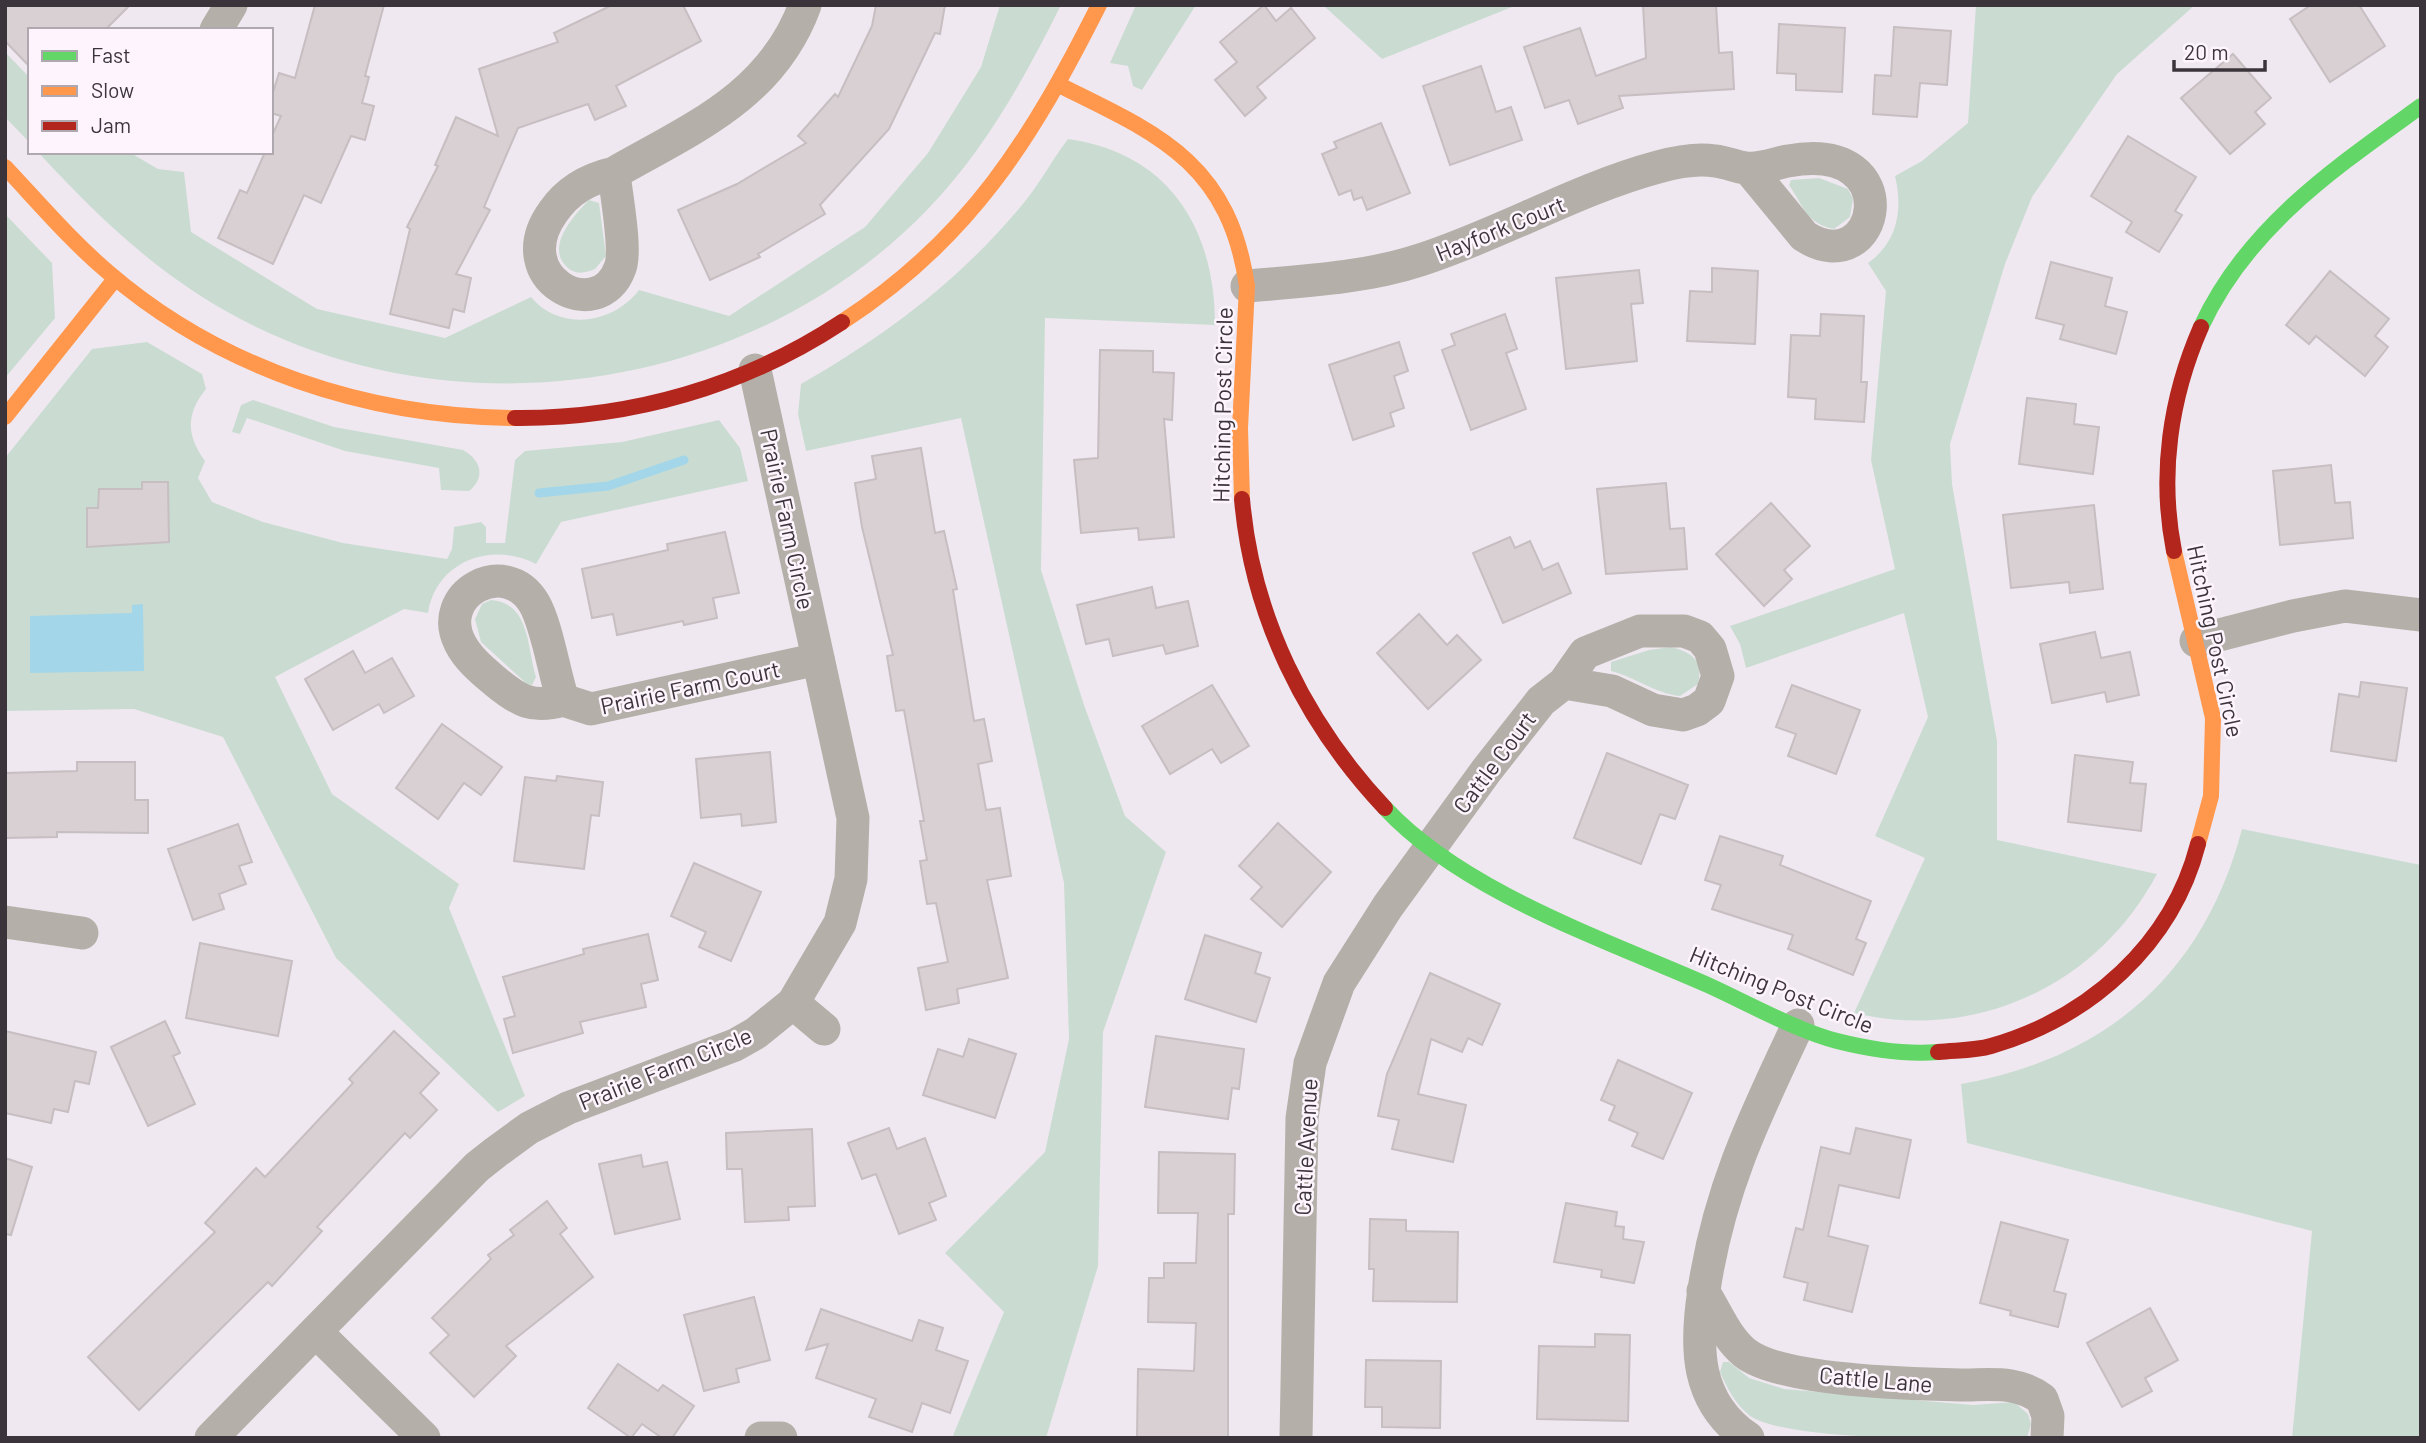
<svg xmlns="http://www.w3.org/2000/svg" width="2426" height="1443" font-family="Barlow,sans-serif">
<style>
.green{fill:#cadcd2}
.water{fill:#a3d6e8}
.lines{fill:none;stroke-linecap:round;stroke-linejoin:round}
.stream{stroke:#a3d6e8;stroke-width:9}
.building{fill:#d8d0d2;stroke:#c6bec1;stroke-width:2}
.street{stroke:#b4b0a9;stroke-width:33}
.fast{stroke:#63d668;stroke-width:16}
.slow{stroke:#ff974d;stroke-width:16}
.jam{stroke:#b3261e;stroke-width:16}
.labels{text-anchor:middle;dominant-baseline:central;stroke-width:5;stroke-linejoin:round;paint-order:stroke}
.street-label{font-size:23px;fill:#3b353b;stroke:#fdf4fd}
</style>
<rect width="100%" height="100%" fill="#f0e8f0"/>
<!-- green -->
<g class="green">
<path d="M 1000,5 L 1061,5 C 1024,79 985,150 927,210 C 748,395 448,438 224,310 C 152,269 94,213 38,152 L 129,152 L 158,169 L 184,172 L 191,232 L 317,309 L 445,338 L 531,297 C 560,332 613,324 639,290 L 729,316 L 865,227 L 928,153 L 981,67 Z"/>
<path d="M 1136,5 L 1196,5 L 1142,90 L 1133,86 L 1128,66 L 1110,63 Z"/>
<path d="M 1323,5 L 1517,5 L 1382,59 Z"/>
<path d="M 1976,5 L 2195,5 L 2117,74 L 2032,197 L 2005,264 L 1950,444 L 1952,484 L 1997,741 L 1997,840 L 2157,874 C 2098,985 1977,1042 1854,1013 L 1925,858 L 1875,836 L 1928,717 L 1904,613 L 1746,668 L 1740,644 L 1730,626 L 1895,569 L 1871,460 L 1886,291 L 1868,263 C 1898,242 1903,209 1895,176 L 1922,161 L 1968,123 Z"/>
<path d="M 5,52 L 30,78 L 30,143 L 5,117 Z"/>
<path d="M 1068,139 C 1169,153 1215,228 1215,325 L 1045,318 L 1041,570 L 1084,705 L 1125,816 L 1166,852 L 1103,1032 L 1098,1266 L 1046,1438 L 952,1438 L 1004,1312 L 945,1253 L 1045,1152 L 1069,1039 L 1064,883 L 961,418 L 806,451 L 798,414 L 801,384 C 885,336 959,281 1022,205 C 1039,185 1052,160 1068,139 Z"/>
<path d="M 1819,178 L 1848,189 L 1853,199 L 1850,217 L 1834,229 C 1807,224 1804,207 1789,185 L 1791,180 Z"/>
<path d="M 589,200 L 599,203 L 606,256 L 595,269 C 586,273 576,275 568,268 C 544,248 574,215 589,200 Z"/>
<path d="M 5,214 L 52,263 L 55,318 L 5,378 Z"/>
<path d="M 147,342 L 202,374 L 206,389 C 186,414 186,435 205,461 L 198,478 L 212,502 L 263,522 L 343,543 L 447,559 L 452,549 L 454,527 L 481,522 L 486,527 L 486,543 L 505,543 L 515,460 L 525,451 L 622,442 L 719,420 L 740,448 L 748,481 L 561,522 L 536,564 C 492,541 436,561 428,613 L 404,609 L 275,677 L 332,794 L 459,884 L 449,908 L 525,1096 L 498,1112 L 336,958 L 223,737 L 134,709 L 5,711 L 5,458 L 92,349 Z"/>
<path d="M 253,400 L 334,427 L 463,450 C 481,460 486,477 469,491 L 441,490 L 439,468 L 345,451 L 247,418 L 240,434 L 232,432 L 241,405 Z"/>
<path d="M 491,600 C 530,603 527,647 536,677 L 532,685 L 527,684 L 481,642 L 475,619 L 482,604 Z"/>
<path d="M 1671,647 C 1692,652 1704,661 1698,684 L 1680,696 C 1656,694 1635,677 1611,671 L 1611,662 L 1649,650 Z"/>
<path d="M 2242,829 L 2421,865 L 2421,1438 L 2292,1438 L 2312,1231 L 1967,1143 L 1961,1084 C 2107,1058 2204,974 2242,829 Z"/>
<path d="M 1723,1362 L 1729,1362 L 1749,1378 L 1784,1389 L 1973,1405 L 2014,1402 L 2028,1414 L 2031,1424 L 2027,1438 C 1969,1438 1792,1443 1750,1416 C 1736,1405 1727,1388 1720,1372 Z"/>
</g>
<!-- water -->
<path class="water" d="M 143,604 L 144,671 L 30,673 L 30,616 L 132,613 L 132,605 Z"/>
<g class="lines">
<!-- stream -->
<path class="stream" d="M 539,493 L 608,486 L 684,460"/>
</g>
<!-- building -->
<g class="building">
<path d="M 5,5 L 130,5 L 105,30 L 30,30 L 30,67 L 5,41 Z"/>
<path d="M 315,5 L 384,5 L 365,76 L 369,77 L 362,103 L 374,106 L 365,140 L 351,136 L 321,203 L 304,195 L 273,264 L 218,238 L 240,190 L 247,193 L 265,152 L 271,152 L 271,138 L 281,116 L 271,113 L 271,99 L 279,73 L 295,78 Z"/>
<path d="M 612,5 L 683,5 L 701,41 L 616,86 L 626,106 L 595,120 L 588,104 L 518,128 L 484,207 L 490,210 L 456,274 L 471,278 L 464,312 L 453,309 L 449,328 L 390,314 L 410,229 L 407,227 L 438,166 L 435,165 L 456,117 L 498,136 L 479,69 L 558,42 L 554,33 Z"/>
<path d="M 876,5 L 945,5 L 940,34 L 935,33 L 889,129 L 820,205 L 825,214 L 758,254 L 760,257 L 710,280 L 678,210 L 737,184 L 806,143 L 798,136 L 835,94 L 838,97 L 872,26 Z"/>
<path d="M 1264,5 L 1276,21 L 1291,8 L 1315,38 L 1257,87 L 1266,98 L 1245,116 L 1215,80 L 1237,62 L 1220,42 Z"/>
<path d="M 1643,5 L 1716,5 L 1719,53 L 1732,52 L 1734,89 L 1619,96 L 1623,108 L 1578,124 L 1569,100 L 1545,108 L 1524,47 L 1580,28 L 1596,76 L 1646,58 Z"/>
<path d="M 2311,5 L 2359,5 L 2385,46 L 2330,82 L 2290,19 Z"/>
<path d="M 1779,24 L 1845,28 L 1842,92 L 1796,90 L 1796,74 L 1777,73 Z"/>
<path d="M 1894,27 L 1951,31 L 1947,85 L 1920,83 L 1917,117 L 1873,114 L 1875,75 L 1891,76 Z"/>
<path d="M 2233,54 L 2271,98 L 2255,112 L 2265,124 L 2230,154 L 2181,98 Z"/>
<path d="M 1481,66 L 1496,112 L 1511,107 L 1522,140 L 1450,165 L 1423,86 Z"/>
<path d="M 1381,123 L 1410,193 L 1367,210 L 1362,197 L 1354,200 L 1351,190 L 1339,195 L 1322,154 L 1337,148 L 1334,142 Z"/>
<path d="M 2128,136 L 2196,177 L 2175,211 L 2182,215 L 2159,252 L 2126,232 L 2132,222 L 2091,196 Z"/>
<path d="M 2051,262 L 2112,278 L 2105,306 L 2127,312 L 2116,354 L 2060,339 L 2064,325 L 2036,318 Z"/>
<path d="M 1712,268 L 1758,271 L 1755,344 L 1687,341 L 1690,291 L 1712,292 Z"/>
<path d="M 1639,270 L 1643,303 L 1631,304 L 1637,361 L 1566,369 L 1556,278 Z"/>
<path d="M 2330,271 L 2389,319 L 2375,336 L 2388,347 L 2365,376 L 2316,336 L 2309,344 L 2286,325 Z"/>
<path d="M 1505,314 L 1517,349 L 1506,353 L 1526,409 L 1471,430 L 1442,350 L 1455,345 L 1451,334 Z"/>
<path d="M 1821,314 L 1864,316 L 1861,382 L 1867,382 L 1864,422 L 1815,419 L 1816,399 L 1788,397 L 1791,335 L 1820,336 Z"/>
<path d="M 1399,342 L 1408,371 L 1394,376 L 1404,408 L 1390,413 L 1394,426 L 1353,440 L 1329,365 Z"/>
<path d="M 1100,350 L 1153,351 L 1153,372 L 1174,373 L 1172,420 L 1164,419 L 1174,537 L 1139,540 L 1138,528 L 1081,533 L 1074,460 L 1098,458 Z"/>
<path d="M 2027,398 L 2076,404 L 2074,424 L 2099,427 L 2093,474 L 2019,464 Z"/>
<path d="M 921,448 L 935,533 L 944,531 L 957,589 L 953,590 L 974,721 L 984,719 L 992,761 L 978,764 L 986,810 L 1000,808 L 1011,876 L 987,880 L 1008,978 L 957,989 L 959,1003 L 926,1010 L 918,968 L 948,962 L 936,903 L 927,904 L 920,861 L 927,860 L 920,821 L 924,821 L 904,710 L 896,711 L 887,656 L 893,655 L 862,527 L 855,483 L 876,479 L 872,456 Z"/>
<path d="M 2331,465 L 2335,503 L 2350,502 L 2353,538 L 2280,545 L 2273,471 Z"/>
<path d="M 142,482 L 168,482 L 169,542 L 87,547 L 87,508 L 98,508 L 99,489 L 142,489 Z"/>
<path d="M 1666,483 L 1670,529 L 1684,528 L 1687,569 L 1606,574 L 1597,489 Z"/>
<path d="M 1771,503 L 1810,546 L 1784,570 L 1792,579 L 1764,606 L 1716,554 Z"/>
<path d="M 2094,505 L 2103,589 L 2070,593 L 2069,582 L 2011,588 L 2003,515 Z"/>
<path d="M 725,532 L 739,593 L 713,598 L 717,618 L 684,625 L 683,621 L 617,635 L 613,614 L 592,618 L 582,569 L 668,550 L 667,544 Z"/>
<path d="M 1510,537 L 1515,548 L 1530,541 L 1543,570 L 1558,563 L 1571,593 L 1503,623 L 1473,553 Z"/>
<path d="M 1152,587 L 1156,608 L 1188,601 L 1198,646 L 1166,654 L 1163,645 L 1113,656 L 1109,639 L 1086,644 L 1077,605 Z"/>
<path d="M 1419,614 L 1447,645 L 1457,635 L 1481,660 L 1428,709 L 1377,653 Z"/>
<path d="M 2095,632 L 2101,658 L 2130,652 L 2139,695 L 2107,702 L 2105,692 L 2052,703 L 2040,644 Z"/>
<path d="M 353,651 L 365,673 L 392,658 L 414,696 L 384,713 L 379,704 L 333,730 L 305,679 Z"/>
<path d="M 2361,682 L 2407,688 L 2396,761 L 2331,751 L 2339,694 L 2359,697 Z"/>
<path d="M 1212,685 L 1249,746 L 1221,763 L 1212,749 L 1170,774 L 1142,726 Z"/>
<path d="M 1792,685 L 1860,710 L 1836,774 L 1788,756 L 1796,734 L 1776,727 Z"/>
<path d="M 442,724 L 502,767 L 481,795 L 464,783 L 438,819 L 396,788 Z"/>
<path d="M 770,752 L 776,822 L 742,826 L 741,814 L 701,818 L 696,759 Z"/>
<path d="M 1607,753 L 1688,785 L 1675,819 L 1660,814 L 1641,864 L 1574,838 Z"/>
<path d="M 2075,755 L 2133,762 L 2130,783 L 2146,784 L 2141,831 L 2068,822 Z"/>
<path d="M 77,762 L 135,762 L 135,800 L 148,800 L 148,833 L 57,832 L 57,837 L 5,838 L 5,773 L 77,771 Z"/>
<path d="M 557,776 L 603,782 L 599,816 L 591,815 L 584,869 L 514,861 L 525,777 L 556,781 Z"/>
<path d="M 1278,823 L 1331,872 L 1282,927 L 1251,899 L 1262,887 L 1239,866 Z"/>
<path d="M 238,824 L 252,862 L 239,866 L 246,884 L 219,894 L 224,909 L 193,920 L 168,849 Z"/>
<path d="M 1720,836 L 1783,856 L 1780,865 L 1871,901 L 1856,939 L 1866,943 L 1853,975 L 1788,949 L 1793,935 L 1712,909 L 1721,885 L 1705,880 Z"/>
<path d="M 694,863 L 761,892 L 731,961 L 699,947 L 706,932 L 671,916 Z"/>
<path d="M 648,934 L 658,980 L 641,984 L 646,1007 L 580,1022 L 583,1033 L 513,1053 L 504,1019 L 515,1016 L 503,977 L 584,954 L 583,949 Z"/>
<path d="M 1205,935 L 1261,953 L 1255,973 L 1270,978 L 1256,1022 L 1185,999 Z"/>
<path d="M 200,943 L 292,961 L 278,1036 L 186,1018 Z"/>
<path d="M 1430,973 L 1500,1004 L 1482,1045 L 1468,1038 L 1462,1052 L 1431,1039 L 1418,1094 L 1466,1105 L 1453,1162 L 1392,1149 L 1399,1120 L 1378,1116 L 1387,1074 Z"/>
<path d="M 165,1021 L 180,1053 L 173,1056 L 195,1104 L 148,1126 L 111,1047 Z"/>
<path d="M 5,1031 L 96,1052 L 89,1084 L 75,1081 L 68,1112 L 54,1109 L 51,1123 L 5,1113 Z"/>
<path d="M 394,1031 L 439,1073 L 420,1093 L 437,1110 L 410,1138 L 405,1133 L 317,1227 L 322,1231 L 272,1286 L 268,1282 L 139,1410 L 88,1357 L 215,1232 L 205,1223 L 256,1168 L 265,1177 L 353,1083 L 349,1079 Z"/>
<path d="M 1156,1036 L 1244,1049 L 1239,1089 L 1232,1088 L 1228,1119 L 1145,1107 Z"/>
<path d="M 969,1039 L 1016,1054 L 995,1118 L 923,1095 L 938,1049 L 963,1057 Z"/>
<path d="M 1618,1060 L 1692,1093 L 1663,1159 L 1632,1146 L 1638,1133 L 1609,1120 L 1615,1106 L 1601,1100 Z"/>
<path d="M 889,1128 L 897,1149 L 925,1138 L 946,1196 L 929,1203 L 936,1220 L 899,1234 L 876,1174 L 862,1179 L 848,1143 Z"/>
<path d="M 1856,1128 L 1911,1140 L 1899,1198 L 1839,1185 L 1828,1236 L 1868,1246 L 1852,1312 L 1804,1300 L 1808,1283 L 1784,1277 L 1796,1228 L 1803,1230 L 1821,1147 L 1850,1154 Z"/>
<path d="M 812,1129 L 815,1206 L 788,1207 L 789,1220 L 745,1222 L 742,1169 L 727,1169 L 726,1133 Z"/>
<path d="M 1159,1152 L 1235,1154 L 1234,1214 L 1228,1214 L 1228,1438 L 1137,1438 L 1138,1369 L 1194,1371 L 1196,1323 L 1148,1322 L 1149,1278 L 1164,1278 L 1164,1263 L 1196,1263 L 1198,1213 L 1158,1213 Z"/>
<path d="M 641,1155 L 643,1167 L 667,1162 L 680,1219 L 615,1234 L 599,1164 Z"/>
<path d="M 5,1158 L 32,1167 L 11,1235 L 5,1234 Z"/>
<path d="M 547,1201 L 567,1228 L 560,1234 L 593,1277 L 506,1346 L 516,1356 L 474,1397 L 430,1353 L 449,1335 L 432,1318 L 491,1259 L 488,1255 L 514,1235 L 510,1230 Z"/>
<path d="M 1566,1203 L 1617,1212 L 1615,1226 L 1624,1227 L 1623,1239 L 1644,1242 L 1634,1283 L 1601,1277 L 1602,1270 L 1554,1262 Z"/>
<path d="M 1370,1219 L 1406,1220 L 1406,1231 L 1458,1232 L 1457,1302 L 1373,1301 L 1374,1269 L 1369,1269 Z"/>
<path d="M 2001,1222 L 2068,1240 L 2054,1291 L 2066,1294 L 2058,1327 L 2010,1315 L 2011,1311 L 1980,1303 Z"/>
<path d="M 754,1297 L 770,1360 L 736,1369 L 739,1382 L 704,1391 L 684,1315 Z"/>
<path d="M 2150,1308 L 2178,1360 L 2145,1378 L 2152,1391 L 2122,1407 L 2087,1343 Z"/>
<path d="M 821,1309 L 912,1341 L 919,1320 L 943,1328 L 936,1350 L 968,1361 L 950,1413 L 922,1403 L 912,1432 L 869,1417 L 876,1399 L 816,1378 L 828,1344 L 806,1350 Z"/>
<path d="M 1595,1334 L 1630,1335 L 1628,1421 L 1537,1419 L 1539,1346 L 1595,1347 Z"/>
<path d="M 1366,1360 L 1441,1361 L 1440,1428 L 1382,1427 L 1382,1407 L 1365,1407 Z"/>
<path d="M 618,1364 L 658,1391 L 663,1385 L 694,1406 L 672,1438 L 662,1438 L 642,1424 L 631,1438 L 588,1408 Z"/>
</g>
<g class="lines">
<!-- street -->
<g class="street">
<path d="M 216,30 L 231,5"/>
<path d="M 614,173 C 616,194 627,251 620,268 C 599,327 505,279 553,212 C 568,190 588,179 614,173 C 691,129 772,96 805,5"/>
<path d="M 1247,286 C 1305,281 1365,278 1420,260 C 1501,234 1576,189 1658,167 C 1676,162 1696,158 1715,161 C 1726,162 1736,167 1746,168 C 1759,170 1776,163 1788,161 C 1910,138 1880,285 1804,236 L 1749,169"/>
<path d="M 2196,641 L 2293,616 L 2345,606 L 2421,615"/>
<path d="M 563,700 C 533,709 519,701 496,682 C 483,671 468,659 460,643 C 435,594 505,555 534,603 C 547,625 554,673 563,700 L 591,709 L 818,659"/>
<path d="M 5,922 L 82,933"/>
<path d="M 793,1003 L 824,1029"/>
<path d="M 1703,1291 C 1716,1311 1726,1338 1745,1353 C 1781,1381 1912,1384 1960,1385 C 1991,1385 2016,1380 2042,1399 L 2048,1416 L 2047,1438"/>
<path d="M 316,1332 L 424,1438"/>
<path d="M 211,1438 L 477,1167 L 496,1152 L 529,1128 L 568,1108 L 735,1045 L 756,1033 L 793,1003 L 840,923 L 851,879 L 853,818 L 755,370"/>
<path d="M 761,1438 L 781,1438"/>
<path d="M 1296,1438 L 1302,1118 L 1310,1063 L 1339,983 L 1388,906 L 1486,771 L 1541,701 L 1564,683 L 1585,653 L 1640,631 L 1684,631 L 1700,637 L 1710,649 L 1718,676 L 1709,701 L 1697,710 L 1683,715 L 1653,710 L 1612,691 L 1564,683"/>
<path d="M 1748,1438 C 1695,1402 1695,1347 1704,1290 C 1719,1189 1755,1116 1798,1025"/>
</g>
<!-- fast -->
<g class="fast">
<path d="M 2201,327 C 2247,227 2335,168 2421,106"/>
<path d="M 1385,808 C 1463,892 1606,940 1710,986 C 1747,1003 1800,1032 1837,1041 C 1869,1049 1905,1055 1938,1052"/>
</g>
<!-- slow -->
<g class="slow">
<path d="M 1059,85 C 1159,134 1229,163 1247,286 L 1240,428 L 1242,499"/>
<path d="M 5,167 C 39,203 71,241 109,273 C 221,369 368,417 515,418"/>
<path d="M 842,322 C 970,239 1032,138 1099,5"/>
<path d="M 5,417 L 115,279"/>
<path d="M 2174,551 L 2213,718 L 2211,796 L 2198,844"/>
</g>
<!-- jam -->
<g class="jam">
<path d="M 515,418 C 631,419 745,386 842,322"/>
<path d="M 1242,499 C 1252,616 1305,723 1385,808"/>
<path d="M 2174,551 C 2159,475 2170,398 2201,327"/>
<path d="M 1938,1052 C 1955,1050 1974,1051 1991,1046 C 2089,1018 2172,945 2198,844"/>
</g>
</g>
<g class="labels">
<!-- street labels -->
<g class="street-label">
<text transform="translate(1500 228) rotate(-22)">Hayfork Court</text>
<text transform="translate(1222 405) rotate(-89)">Hitching Post Circle</text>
<text transform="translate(788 519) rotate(78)">Prairie Farm Circle</text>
<text transform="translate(2216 641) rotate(78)">Hitching Post Circle</text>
<text transform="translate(690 687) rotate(-12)">Prairie Farm Court</text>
<text transform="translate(1494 762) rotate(-53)">Cattle Court</text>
<text transform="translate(1782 989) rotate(22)">Hitching Post Circle</text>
<text transform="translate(665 1068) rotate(-22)">Prairie Farm Circle</text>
<text transform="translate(1305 1147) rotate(-87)">Cattle Avenue</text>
<text transform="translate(1876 1379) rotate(5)">Cattle Lane</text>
</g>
</g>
<!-- border -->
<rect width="2426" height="1443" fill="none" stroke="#3b353b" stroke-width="14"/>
<!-- legend -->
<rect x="28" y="28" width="245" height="126" fill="#fdf4fd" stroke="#afa8af" stroke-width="2"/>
<rect x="42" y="51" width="35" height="10" fill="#63d668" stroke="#afa8af" stroke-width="2"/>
<text x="91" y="63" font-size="21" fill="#3b353b">Fast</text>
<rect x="42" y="86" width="35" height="10" fill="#ff974d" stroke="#afa8af" stroke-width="2"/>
<text x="91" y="98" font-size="21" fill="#3b353b">Slow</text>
<rect x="42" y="121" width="35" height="10" fill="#b3261e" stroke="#afa8af" stroke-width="2"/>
<text x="91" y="133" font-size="21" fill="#3b353b">Jam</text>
<!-- scale -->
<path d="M2174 60v10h91v-10" fill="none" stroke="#3b353b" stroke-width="3.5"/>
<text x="2184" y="60" font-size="21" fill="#3b353b" stroke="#fdf4fd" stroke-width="5" paint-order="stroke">20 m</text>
</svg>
